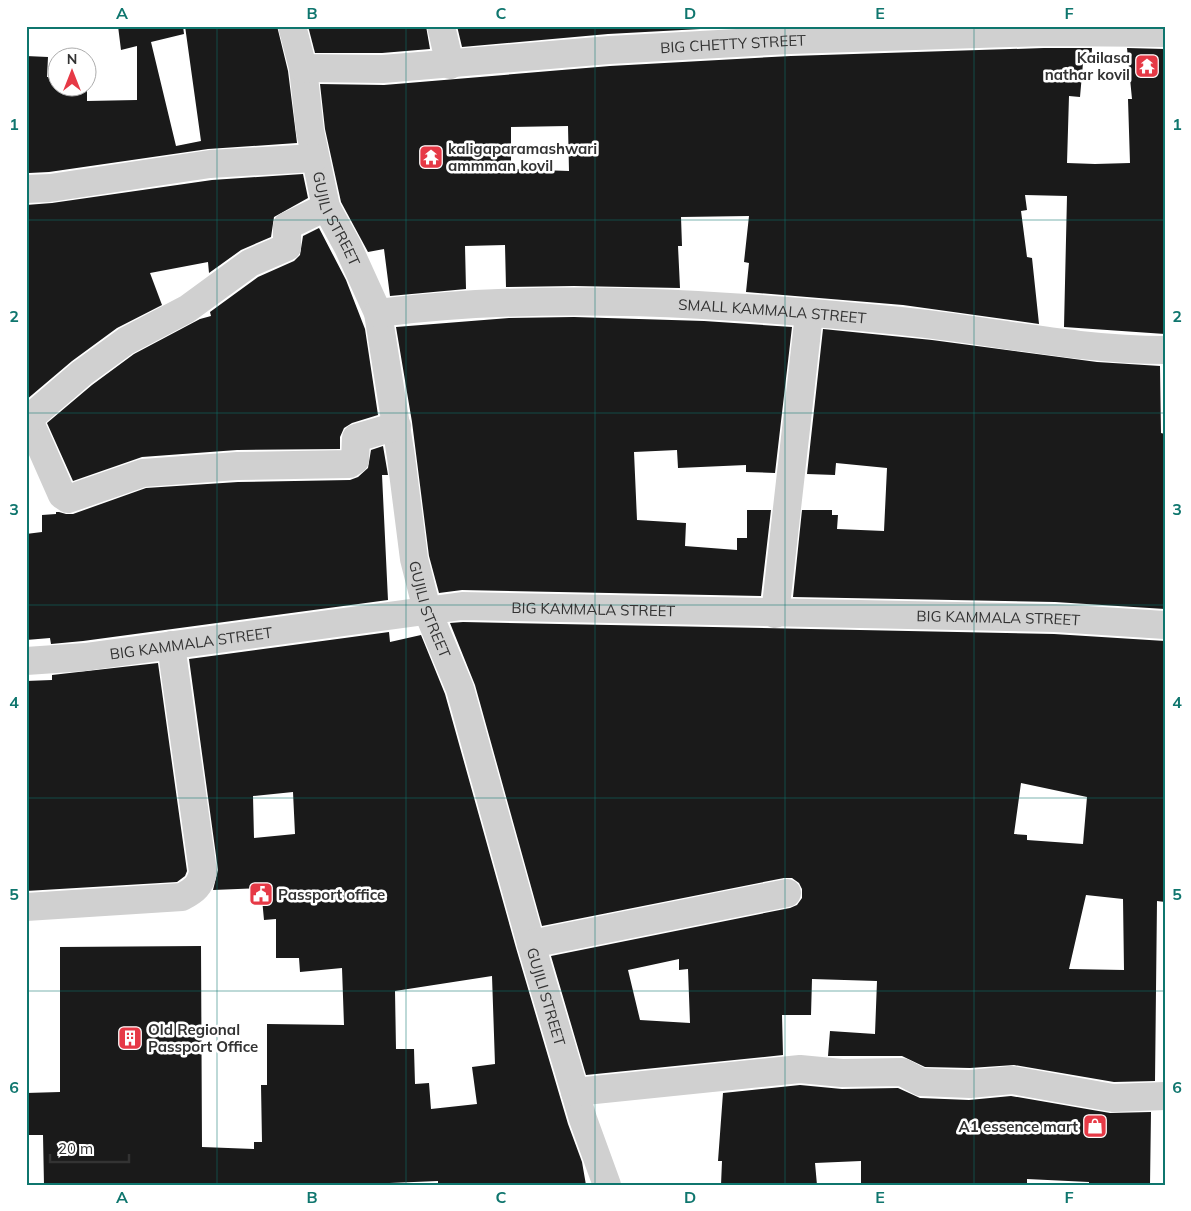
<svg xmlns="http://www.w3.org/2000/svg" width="1191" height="1211" font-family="Mulish,sans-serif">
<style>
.building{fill:#1a1a1a;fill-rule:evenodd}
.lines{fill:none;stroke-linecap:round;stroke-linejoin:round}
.minor{stroke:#d0d0d0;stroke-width:28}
.grid{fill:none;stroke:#0f766e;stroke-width:1;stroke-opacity:0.55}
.labels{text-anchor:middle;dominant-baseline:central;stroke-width:5;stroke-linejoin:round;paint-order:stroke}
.street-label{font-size:15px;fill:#333;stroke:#fff}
.poi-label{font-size:15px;font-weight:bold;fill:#333;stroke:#fff;text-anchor:start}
.neatline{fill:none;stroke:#0f766e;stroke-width:2}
.grid-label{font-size:16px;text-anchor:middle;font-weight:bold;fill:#0f766e}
</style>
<rect width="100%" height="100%" fill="#fff"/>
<!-- building -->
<g class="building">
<path d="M 118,26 L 183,26 L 184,34 L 151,42 L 176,146 L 201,141 L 185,26 L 277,26 L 288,71 L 297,143 L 208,149 L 49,172 L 29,173 L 26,56 L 48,57 L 47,77 L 58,77 L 58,88 L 87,88 L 87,101 L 137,100 L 137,46 L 121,50 Z"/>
<path d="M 308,26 L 426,26 L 430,49 L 382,53 L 315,53 Z"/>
<path d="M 457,26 L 756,26 L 608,34 L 462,47 Z"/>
<path d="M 1044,48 L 1092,48 L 1091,63 L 1083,63 L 1080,97 L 1069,96 L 1067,163 L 1095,164 L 1130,163 L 1128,99 L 1132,99 L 1127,48 L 1165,49 L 1165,334 L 1064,327 L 1067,196 L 1025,195 L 1027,210 L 1021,211 L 1027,257 L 1032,258 L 1039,324 L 903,305 L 746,292 L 749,263 L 744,262 L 749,216 L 681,217 L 682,246 L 678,246 L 680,288 L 574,286 L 506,287 L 505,245 L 465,246 L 466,289 L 390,296 L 384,249 L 368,252 L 341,202 L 325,129 L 320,84 L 384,85 L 610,66 L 791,56 ZM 568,126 L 569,171 L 511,169 L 511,127 Z"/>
<path d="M 303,174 L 308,198 L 274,217 L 271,237 L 241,250 L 209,273 L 208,262 L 150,273 L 162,305 L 117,328 L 72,361 L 26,400 L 26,205 L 52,203 L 212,180 Z"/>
<path d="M 319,228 L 346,280 L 365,329 L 378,415 L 352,423 L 344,428 L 340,437 L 340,449 L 237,450 L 142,457 L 73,481 L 47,423 L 92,385 L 134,354 L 200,319 L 211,316 L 210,312 L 258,277 L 294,261 L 300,255 L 303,236 Z"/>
<path d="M 574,317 L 704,321 L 792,327 L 775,473 L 746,472 L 746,465 L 678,468 L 677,450 L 634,452 L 637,520 L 686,523 L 685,546 L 737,550 L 737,538 L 747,538 L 747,510 L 771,510 L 761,596 L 462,590 L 439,593 L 429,556 L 412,422 L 396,327 L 509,318 Z"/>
<path d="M 823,329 L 932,340 L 1097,362 L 1160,366 L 1161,433 L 1165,434 L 1165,609 L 1055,602 L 793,597 L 802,510 L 832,510 L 832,515 L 838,515 L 837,529 L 884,531 L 887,468 L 836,463 L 835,475 L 807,474 Z"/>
<path d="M 383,446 L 388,475 L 382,475 L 388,600 L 83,641 L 51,644 L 50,638 L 26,640 L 26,534 L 42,532 L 42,515 L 56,514 L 56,512 L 59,512 L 66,514 L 73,514 L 146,488 L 238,482 L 350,480 L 358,477 L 368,468 L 371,450 Z"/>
<path d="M 463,622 L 1054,634 L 1165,641 L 1165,902 L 1157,901 L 1155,1081 L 1114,1082 L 1014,1065 L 970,1068 L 925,1067 L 902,1056 L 828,1056 L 830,1031 L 875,1034 L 877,981 L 812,979 L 811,1015 L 782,1015 L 783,1055 L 586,1075 L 551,956 L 790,908 L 797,905 L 802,898 L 802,889 L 799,883 L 792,878 L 784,878 L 542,926 L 475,685 L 450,623 ZM 1021,783 L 1087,797 L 1083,844 L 1027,840 L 1027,835 L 1014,834 ZM 1086,895 L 1123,899 L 1124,970 L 1069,969 ZM 679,959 L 679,970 L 688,969 L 690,1023 L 640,1020 L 628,970 Z"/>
<path d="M 389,632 L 390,642 L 421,635 L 445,694 L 516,948 L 568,1124 L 582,1162 L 586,1185 L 438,1185 L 438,1181 L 341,1185 L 44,1185 L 43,1135 L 26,1135 L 26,1093 L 60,1092 L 60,947 L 201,946 L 202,1147 L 254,1149 L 254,1142 L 262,1142 L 261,1085 L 267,1085 L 267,1024 L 344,1025 L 342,968 L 300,972 L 299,958 L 276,958 L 276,919 L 264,920 L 261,888 L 213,890 L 218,870 L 189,659 ZM 293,792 L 295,834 L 254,838 L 253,796 ZM 492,976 L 495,1064 L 472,1067 L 477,1104 L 431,1109 L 429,1083 L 415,1084 L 414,1049 L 396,1049 L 395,991 Z"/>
<path d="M 158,663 L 187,871 L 185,876 L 177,882 L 26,891 L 26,681 L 52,680 L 52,675 Z"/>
<path d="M 800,1085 L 842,1089 L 898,1088 L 920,1098 L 969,1100 L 1011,1096 L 1110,1113 L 1151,1112 L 1150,1185 L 1089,1185 L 1089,1182 L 1027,1179 L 1027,1185 L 861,1185 L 861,1161 L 815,1163 L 817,1185 L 721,1185 L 722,1161 L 718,1161 L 723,1093 Z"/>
</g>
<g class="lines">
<!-- minor -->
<g class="minor">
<path id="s1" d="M 292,26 L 303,68 L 310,131 L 326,207 L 348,247 L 378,313 L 401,457 L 414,559 L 427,610 L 460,689 L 531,944 L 583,1119 L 607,1185"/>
<path d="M 441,26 L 450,65"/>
<path id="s2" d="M 303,68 L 383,69 L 609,50 L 790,40 L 1044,32 L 1165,33"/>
<path d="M 26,189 L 50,188 L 210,164 L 314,158"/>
<path id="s3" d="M 378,313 C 551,291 728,304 901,321 C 989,330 1076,350 1165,350"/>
<path d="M 28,418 L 62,495 L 68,499 L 143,473 L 237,466 L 349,464 L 355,460 L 356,438 L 397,426"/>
<path d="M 26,421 L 82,373 L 126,341 L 187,309 L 250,263 L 287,247 L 287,226 L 326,207"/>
<path d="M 775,614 L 809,314"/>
<path id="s4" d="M 26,661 L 85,657 L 462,606 L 1055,618 L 1165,625"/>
<path d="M 26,907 L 182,897 C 195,890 200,886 203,872 L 171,645"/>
<path d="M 531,944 L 787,893"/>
<path d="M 575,1092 L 800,1069 L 842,1073 L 902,1072 L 921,1082 L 970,1084 L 1012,1080 L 1113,1098 L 1165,1096"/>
</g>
</g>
<!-- grid -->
<path class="grid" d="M 217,26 L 217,1185M 406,26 L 406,1185M 595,26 L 595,1185M 785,26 L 785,1185M 974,26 L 974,1185M 26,220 L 1165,220M 26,413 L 1165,413M 26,605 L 1165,605M 26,798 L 1165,798M 26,991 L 1165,991"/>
<!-- icons -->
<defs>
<g id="temple-square" transform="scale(1.25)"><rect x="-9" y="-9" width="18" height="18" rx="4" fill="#e63946" stroke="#fff"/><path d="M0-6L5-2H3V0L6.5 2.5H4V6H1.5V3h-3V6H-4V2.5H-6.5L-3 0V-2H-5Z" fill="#fff"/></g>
<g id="civic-square" transform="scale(1.25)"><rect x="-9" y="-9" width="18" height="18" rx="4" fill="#e63946" stroke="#fff"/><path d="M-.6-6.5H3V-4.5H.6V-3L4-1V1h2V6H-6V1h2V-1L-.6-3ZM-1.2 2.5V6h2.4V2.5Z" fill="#fff"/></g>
<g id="building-square" transform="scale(1.25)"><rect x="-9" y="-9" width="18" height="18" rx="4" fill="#e63946" stroke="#fff"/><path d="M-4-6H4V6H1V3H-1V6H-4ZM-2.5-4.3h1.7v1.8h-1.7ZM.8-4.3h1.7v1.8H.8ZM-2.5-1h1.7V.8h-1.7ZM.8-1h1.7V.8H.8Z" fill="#fff"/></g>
<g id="shop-square" transform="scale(1.25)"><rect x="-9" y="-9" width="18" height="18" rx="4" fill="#e63946" stroke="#fff"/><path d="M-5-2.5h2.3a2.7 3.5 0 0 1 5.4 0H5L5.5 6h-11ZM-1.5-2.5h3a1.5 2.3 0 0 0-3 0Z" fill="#fff"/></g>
</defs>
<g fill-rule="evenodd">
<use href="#temple-square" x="1147" y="66"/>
<use href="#temple-square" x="431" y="157"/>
<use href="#civic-square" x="261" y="894"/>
<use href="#building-square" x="130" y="1038"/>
<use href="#shop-square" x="1095" y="1126"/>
</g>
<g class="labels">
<!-- street labels -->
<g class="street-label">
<text stroke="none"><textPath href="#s2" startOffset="431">BIG CHETTY STREET</textPath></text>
<text stroke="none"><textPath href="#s1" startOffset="199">GUJILI STREET</textPath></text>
<text stroke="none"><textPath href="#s3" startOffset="395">SMALL KAMMALA STREET</textPath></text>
<text stroke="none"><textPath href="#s1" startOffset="604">GUJILI STREET</textPath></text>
<text stroke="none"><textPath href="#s4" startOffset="571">BIG KAMMALA STREET</textPath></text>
<text stroke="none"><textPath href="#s4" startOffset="976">BIG KAMMALA STREET</textPath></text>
<text stroke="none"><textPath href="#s4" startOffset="166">BIG KAMMALA STREET</textPath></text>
<text stroke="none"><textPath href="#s1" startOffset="1009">GUJILI STREET</textPath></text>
</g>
<!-- poi labels -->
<g class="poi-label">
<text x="1130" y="57" text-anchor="end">Kailasa<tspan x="1130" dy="17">nathar kovil</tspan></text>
<text x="448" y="148">kaligaparamashwari<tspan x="448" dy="17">ammman kovil</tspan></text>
<text x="278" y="894">Passport office</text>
<text x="148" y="1029">Old Regional<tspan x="148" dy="17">Passport Office</tspan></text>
<text x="1078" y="1126" text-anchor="end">A1 essence mart</text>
</g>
</g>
<!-- border -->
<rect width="1191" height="1211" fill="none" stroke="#ffffff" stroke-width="55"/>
<!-- north arrow -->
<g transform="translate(72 72)"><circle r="24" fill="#ffffff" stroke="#adadad"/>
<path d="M0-4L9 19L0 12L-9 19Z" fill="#e63946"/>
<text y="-8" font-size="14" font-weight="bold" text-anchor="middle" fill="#333333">N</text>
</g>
<!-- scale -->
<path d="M50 1154v8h79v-8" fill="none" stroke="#333333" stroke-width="2.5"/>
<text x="58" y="1154" font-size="15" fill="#333333" stroke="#ffffff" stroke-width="4" paint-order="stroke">20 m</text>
<rect x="28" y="28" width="1136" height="1156" class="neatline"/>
<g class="grid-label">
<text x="122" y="19">A</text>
<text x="312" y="19">B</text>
<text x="501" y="19">C</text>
<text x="690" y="19">D</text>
<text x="880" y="19">E</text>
<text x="1069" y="19">F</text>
<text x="14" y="130">1</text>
<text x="1177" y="130">1</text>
<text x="14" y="322">2</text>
<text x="1177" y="322">2</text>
<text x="14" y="515">3</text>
<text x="1177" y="515">3</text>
<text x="14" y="708">4</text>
<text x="1177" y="708">4</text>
<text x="14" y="900">5</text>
<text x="1177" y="900">5</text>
<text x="14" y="1093">6</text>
<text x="1177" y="1093">6</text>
<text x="122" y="1203">A</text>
<text x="312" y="1203">B</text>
<text x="501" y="1203">C</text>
<text x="690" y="1203">D</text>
<text x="880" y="1203">E</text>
<text x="1069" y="1203">F</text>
</g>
</svg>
